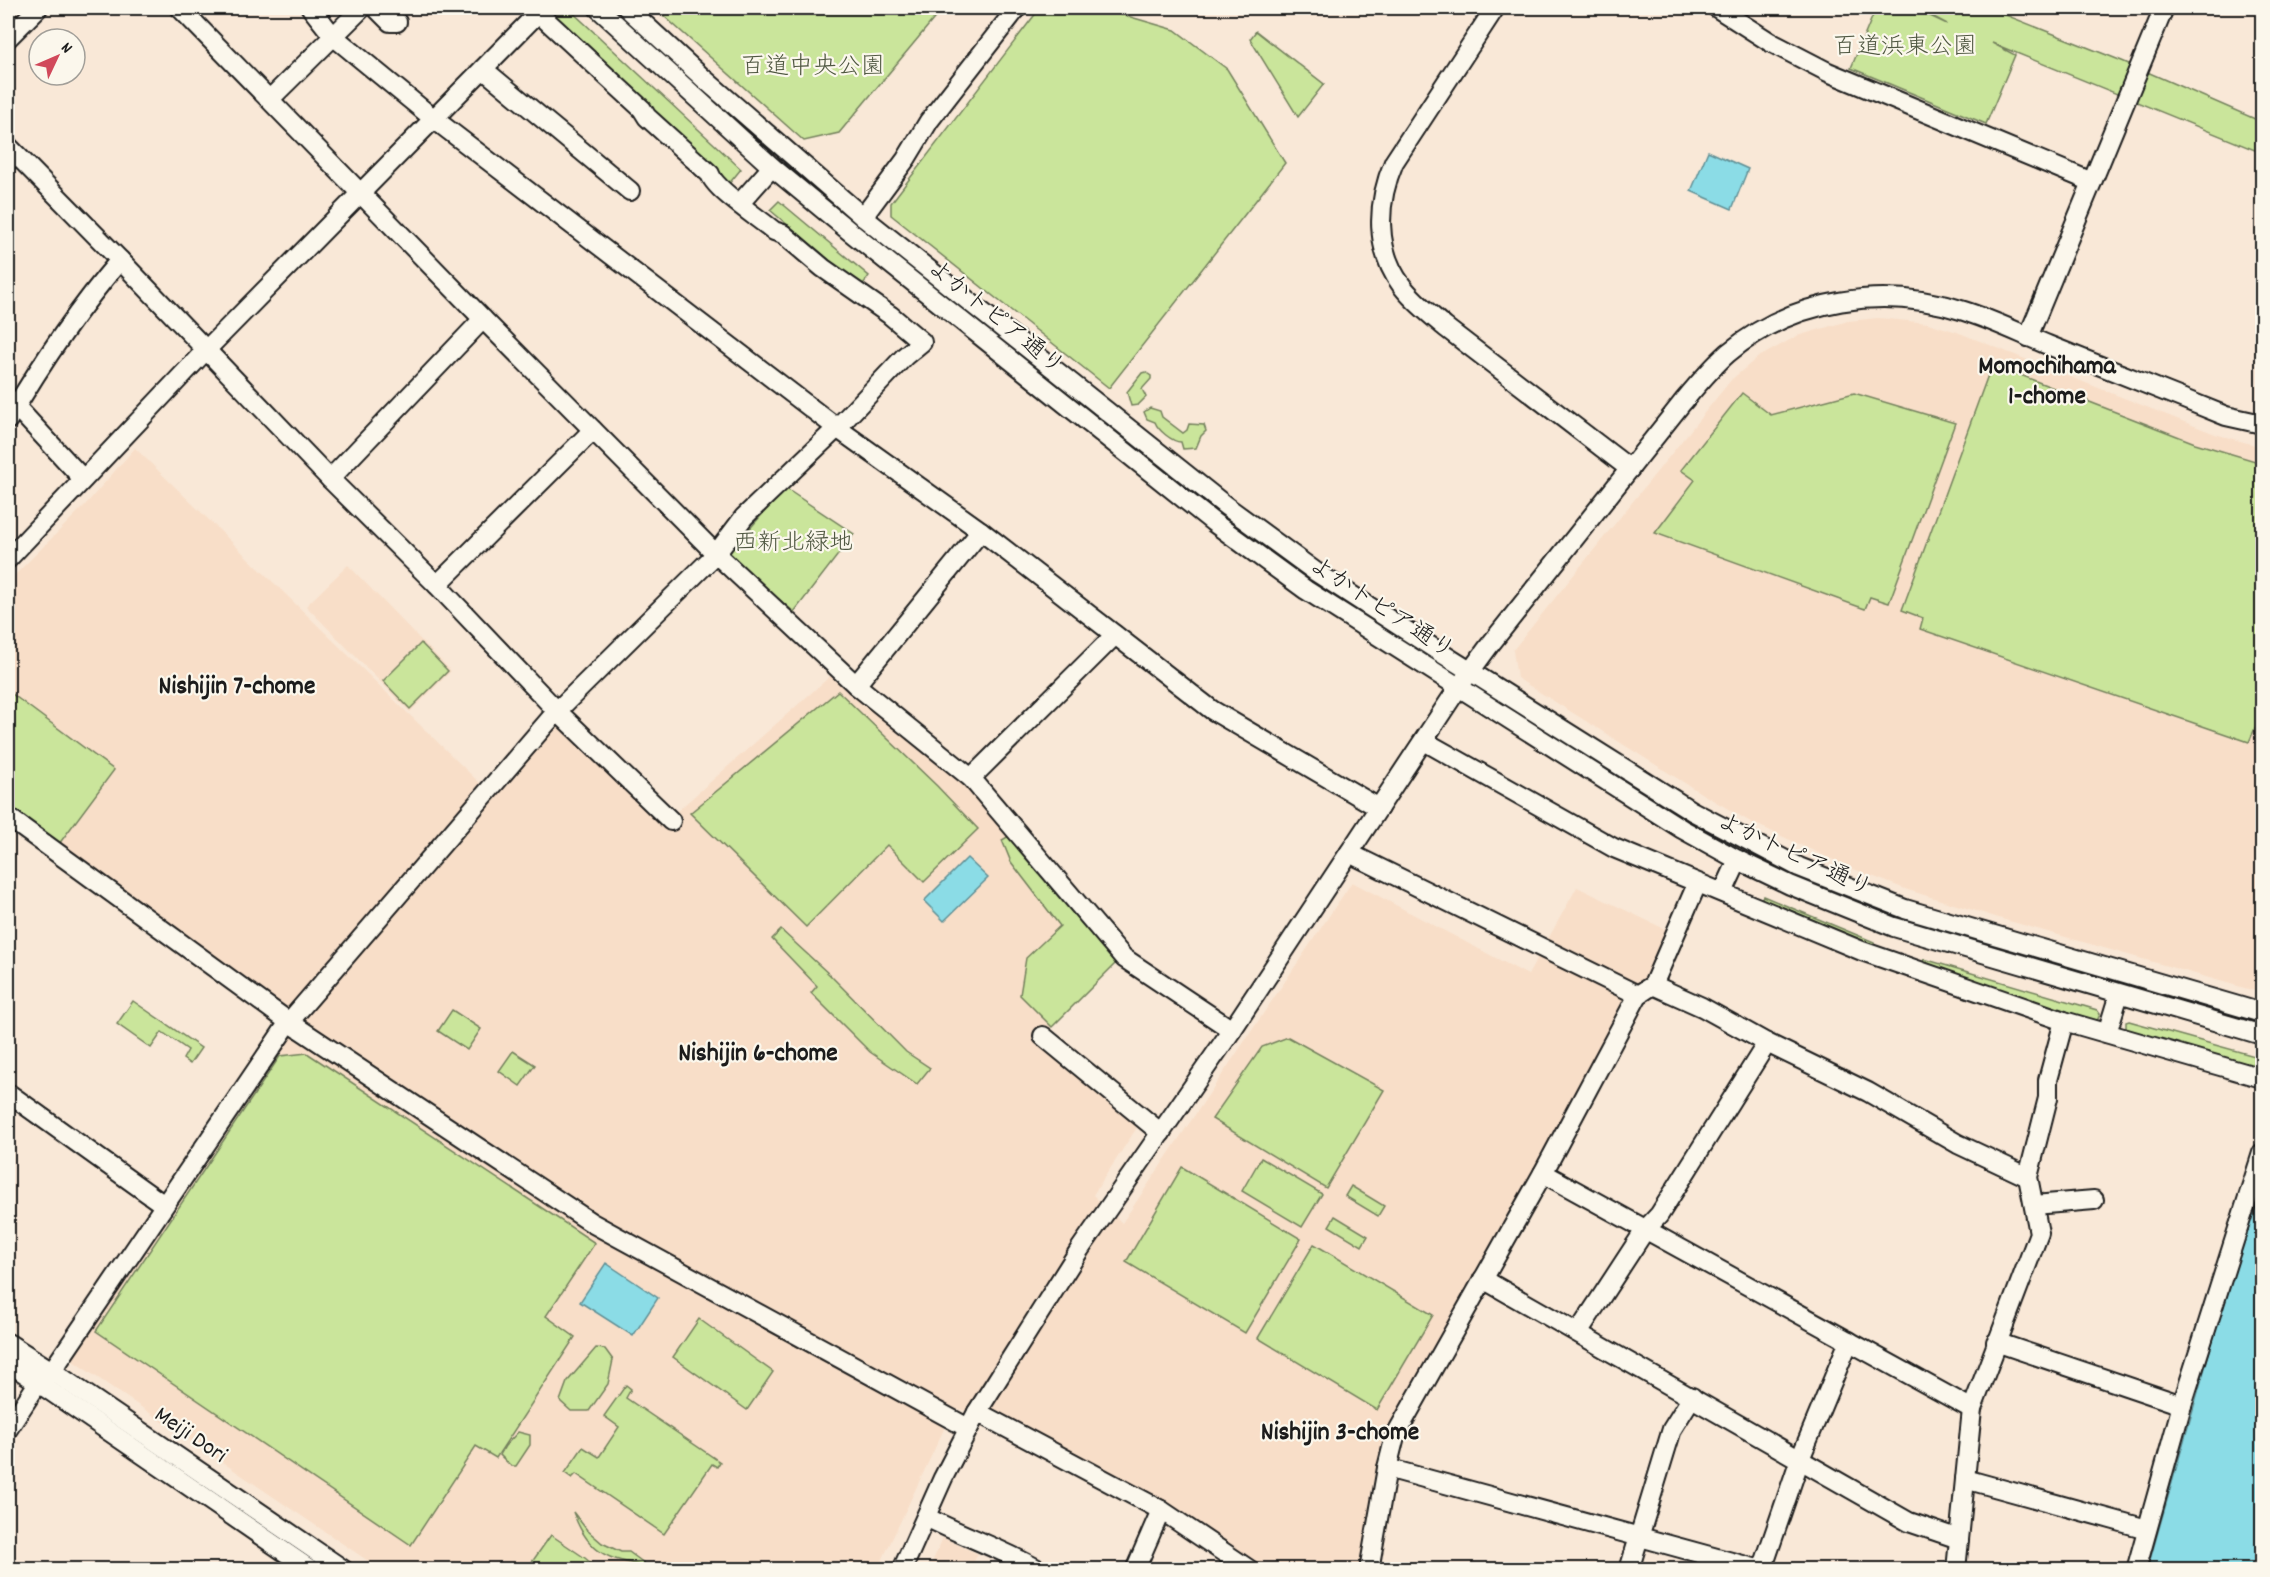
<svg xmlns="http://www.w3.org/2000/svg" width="2270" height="1577" font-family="Dekko,'Klee One',sans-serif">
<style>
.built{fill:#f8dec8}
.green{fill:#cae59b;stroke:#73805c;stroke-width:1.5}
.water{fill:#8bdce6;stroke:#5f8f95;stroke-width:1.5}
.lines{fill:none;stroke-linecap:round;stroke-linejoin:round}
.minor-casing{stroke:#1c1c1c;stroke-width:22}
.minor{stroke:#fbf7ec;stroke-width:18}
.labels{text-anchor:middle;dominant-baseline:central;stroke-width:4.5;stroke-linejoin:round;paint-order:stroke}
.park-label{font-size:24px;fill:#505842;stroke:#fbf7ec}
.street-label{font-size:24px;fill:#1c1c1c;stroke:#fbf7ec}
.neighbourhood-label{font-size:26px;font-weight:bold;fill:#1c1c1c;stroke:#fbf7ec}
</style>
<rect width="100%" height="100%" fill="#f9e8d7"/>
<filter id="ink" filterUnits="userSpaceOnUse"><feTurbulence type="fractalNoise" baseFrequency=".0167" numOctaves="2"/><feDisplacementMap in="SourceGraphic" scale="12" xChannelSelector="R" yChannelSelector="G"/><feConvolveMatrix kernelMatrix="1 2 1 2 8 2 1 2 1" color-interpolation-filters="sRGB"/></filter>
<g filter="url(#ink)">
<!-- built -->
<g class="built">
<path d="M 1878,318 L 1928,323 L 1957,332 L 2215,434 L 2262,447 L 2262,993 L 2002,919 L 1908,890 L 1851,868 L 1749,821 L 1704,795 L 1517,678 L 1513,650 L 1731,380 L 1757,358 L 1797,336 L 1848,321 Z"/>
<path d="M 135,448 L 491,794 L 558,718 L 666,821 L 835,672 L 966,783 L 1119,960 L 1077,999 L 1043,1036 L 1135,1121 L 1136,1129 L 1093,1195 L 1122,1223 L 1352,882 L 1528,975 L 1577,887 L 1671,932 L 1650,980 L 1628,1002 L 1384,1435 L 1371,1491 L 1363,1569 L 1269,1569 L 1004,1418 L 947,1407 L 600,1218 L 315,1030 L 8,808 L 8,582 L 86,504 Z"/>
<path d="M 348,565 L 451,671 L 410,712 L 306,606 Z"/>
<path d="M 298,1035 L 600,1235 L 940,1418 L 944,1429 L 878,1569 L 380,1569 L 70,1359 L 289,1037 Z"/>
<path d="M 943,1538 L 978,1554 L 970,1569 L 929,1569 Z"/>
</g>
<!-- green -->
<g class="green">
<path d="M 542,8 L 568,8 L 741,169 L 728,185 Z"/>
<path d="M 655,8 L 943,8 L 839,133 L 804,141 Z"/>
<path d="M 1040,8 L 1100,8 L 1175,30 L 1227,69 L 1285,163 L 1109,388 L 891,215 L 891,203 Z"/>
<path d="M 1876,8 L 1913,8 L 1947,24 L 1917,8 L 1988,8 L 2122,61 L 2262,122 L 2262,153 L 1992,43 L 2015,55 L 1986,124 L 1851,68 Z"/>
<path d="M 1256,31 L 1324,84 L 1298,117 L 1250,39 Z"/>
<path d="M 779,201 L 869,276 L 861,287 L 770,210 Z"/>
<path d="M 843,210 L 1263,544 L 1261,547 L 840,213 Z"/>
<path d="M 1992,364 L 2195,443 L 2262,463 L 2262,720 L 2259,719 L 2249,742 L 1920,629 L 1923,618 L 1902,610 Z"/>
<path d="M 1145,372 L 1151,376 L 1151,379 L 1142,389 L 1146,397 L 1138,405 L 1131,406 L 1127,392 L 1142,373 Z"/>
<path d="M 1742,393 L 1771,415 L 1854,393 L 1955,423 L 1889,603 L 1870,597 L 1865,609 L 1655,533 L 1695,480 L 1681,470 Z"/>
<path d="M 1150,408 L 1160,411 L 1162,417 L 1183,433 L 1187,430 L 1189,424 L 1204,425 L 1206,431 L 1201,436 L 1196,448 L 1183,449 L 1181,442 C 1172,442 1158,430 1155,422 L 1147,419 L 1144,412 Z"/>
<path d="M 785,488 L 854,534 L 794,612 L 727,555 Z"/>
<path d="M 421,643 L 448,671 L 410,709 L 383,681 Z"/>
<path d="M 8,691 L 114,770 L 59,844 L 8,808 Z"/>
<path d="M 838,691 L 937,786 L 978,829 L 924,882 L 887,845 L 806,927 L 690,813 Z"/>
<path d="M 1011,835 L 1119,960 L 1052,1027 L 1020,995 L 1026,958 L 1060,926 L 1011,862 L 1002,840 Z"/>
<path d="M 1763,896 L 1874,942 L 1873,949 L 1759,902 Z"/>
<path d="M 781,930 L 830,975 L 906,1052 L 930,1068 L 917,1084 L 870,1052 L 811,993 L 817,986 L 772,939 Z"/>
<path d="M 1924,959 L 2097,1010 L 2100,1014 L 2095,1026 L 1922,968 Z"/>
<path d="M 133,1001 L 201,1048 L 190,1064 L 183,1059 L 188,1050 L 162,1032 L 151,1048 L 117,1024 Z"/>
<path d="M 452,1010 L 481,1029 L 467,1050 L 438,1031 Z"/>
<path d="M 2129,1021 L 2262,1058 L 2262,1068 L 2126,1030 L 2126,1022 Z"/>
<path d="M 1288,1037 L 1384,1090 L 1326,1188 L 1212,1119 L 1262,1047 Z"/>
<path d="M 513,1051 L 535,1065 L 520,1086 L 499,1071 Z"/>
<path d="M 307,1053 L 595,1243 L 546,1316 L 575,1337 L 496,1458 L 476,1446 L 411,1545 L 96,1331 L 280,1056 Z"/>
<path d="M 1261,1158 L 1322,1194 L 1302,1227 L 1242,1191 Z"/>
<path d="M 1182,1167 L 1301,1239 L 1245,1333 L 1126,1262 Z"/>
<path d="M 1351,1186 L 1384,1206 L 1378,1216 L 1345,1196 Z"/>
<path d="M 1335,1216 L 1368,1236 L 1362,1246 L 1329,1226 Z"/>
<path d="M 1314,1244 L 1433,1315 L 1377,1410 L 1258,1338 Z"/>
<path d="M 699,1319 L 773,1372 L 747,1410 L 673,1357 Z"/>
<path d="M 596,1348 L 605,1349 L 613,1360 L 608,1384 L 589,1411 L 571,1411 L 560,1401 L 567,1382 Z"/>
<path d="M 626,1385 L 631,1389 L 626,1398 L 720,1462 L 717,1467 L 712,1464 L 664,1534 L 576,1474 L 572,1478 L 565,1473 L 583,1447 L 599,1457 L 619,1427 L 604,1416 Z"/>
<path d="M 518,1432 L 530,1435 L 530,1445 L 516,1466 L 511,1466 L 500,1455 L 505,1446 Z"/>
<path d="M 573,1512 L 587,1530 L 602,1543 L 621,1552 L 629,1552 L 648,1566 C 607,1560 588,1553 573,1512 Z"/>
<path d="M 551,1535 L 585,1558 L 598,1569 L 527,1569 Z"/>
</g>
<!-- water -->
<g class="water">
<path d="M 1708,151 L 1748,169 L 1732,209 L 1691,191 Z"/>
<path d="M 967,858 L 988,878 L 944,921 L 924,901 Z"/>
<path d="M 2262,1183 L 2262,1564 L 2260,1570 L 2147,1570 L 2230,1280 Z"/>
<path d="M 606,1263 L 658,1298 L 633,1336 L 580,1302 Z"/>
</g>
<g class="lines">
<!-- minor casing -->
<g class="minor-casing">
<g id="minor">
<path d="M 180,8 L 483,319 L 716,554 L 856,685 L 971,778 L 1124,958 L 1232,1030"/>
<path d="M 311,8 L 333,36 L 434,119 L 837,428 L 981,531 L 1212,710 L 1379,808"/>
<path d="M 376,8 L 390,22 L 397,22"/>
<path d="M 598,8 L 772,167 L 848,230 L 1213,522 L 1306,590 L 1682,829 L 1738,860 L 1790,885 L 1894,927 L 2262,1035"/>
<path d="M 627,8 L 702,77 L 863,217 L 1226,506 L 1316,572 L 1438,651 L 1692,811 L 1799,867 L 1905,909 L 2262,1013"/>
<path d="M 1495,8 L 1394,162 C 1377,202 1374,249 1402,286 C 1414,302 1430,314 1445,327 L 1630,469"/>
<path d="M 1717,8 L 1770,42 L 1828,72 L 2092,182"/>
<path d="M 8,38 L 38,8"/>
<path d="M 483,69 L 630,191"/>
<path d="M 270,99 L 362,8"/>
<path d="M 8,146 L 120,260 L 330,479 L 437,585 L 557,711 L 671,821"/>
<path d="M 740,203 L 772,167"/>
<path d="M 863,217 L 906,159 L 929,121 L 1017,8"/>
<path d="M 2028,337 L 2164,8"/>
<path d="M 9,399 L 83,479"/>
<path d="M 8,420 C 41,364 78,309 120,260"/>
<path d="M 330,479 L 483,319"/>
<path d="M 8,559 L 206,350 L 533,18"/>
<path d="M 437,585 L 593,430"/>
<path d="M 856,685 L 981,531"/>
<path d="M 1424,741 L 1614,848 L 1862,951 L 2064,1021 L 2262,1078"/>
<path d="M 971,778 L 1115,635"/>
<path d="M 8,817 L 289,1022 L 592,1223 L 968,1428"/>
<path d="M 1349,853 L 1638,995"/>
<path d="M 1727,894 L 1725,888 L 1738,860"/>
<path d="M 1653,985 L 1702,1007 L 1767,1043 L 1868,1092 L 1958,1144 L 2028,1177"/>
<path d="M 2107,1033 L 2119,994"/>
<path d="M 1043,1036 L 1161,1133"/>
<path d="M 8,1093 L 164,1205"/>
<path d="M 1543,1173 L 1972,1409"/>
<path d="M 2034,1205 L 2094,1200"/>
<path d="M 1483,1279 L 1909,1522 L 1959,1539"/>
<path d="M 1579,1331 L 1645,1230 L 1659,1215 L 1767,1043"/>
<path d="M 1996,1342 L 2182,1405"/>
<path d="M 8,1343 L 52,1371 L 344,1570"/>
<path d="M 8,1362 L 311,1570"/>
<path d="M 977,1412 L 1161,1510 L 1250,1570"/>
<path d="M 8,1429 L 38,1383 L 52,1371 L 289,1022 L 557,711 L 716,554 L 744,517 L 837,428 L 905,356 L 922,342 L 890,315 L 823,268 L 783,234 L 774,231 C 759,218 715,190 710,174 L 647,117 L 642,109 L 533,8"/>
<path d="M 1387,1468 L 1761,1570"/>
<path d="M 1965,1479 L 2147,1529"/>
<path d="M 926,1517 C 963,1536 1002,1549 1039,1570"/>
<path d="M 902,1570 L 943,1478 L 977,1412 L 1080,1249 L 1232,1030 L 1458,688 L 1489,646 L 1682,403 C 1697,385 1711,368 1728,353 C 1794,298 1884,285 1964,311 C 1993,320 2021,334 2048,345 C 2108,369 2167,392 2226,416 L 2262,424"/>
<path d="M 1135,1570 L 1161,1510"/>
<path d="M 1369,1570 L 1387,1468 L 1395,1436 L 1543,1173 L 1638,995 L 1653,985 L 1697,884"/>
<path d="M 1629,1570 L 1672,1429 L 1692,1397"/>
<path d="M 1762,1570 L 1800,1459 L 1849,1341"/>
<path d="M 1956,1570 L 1972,1409 L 2039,1233 L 2028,1177 L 2048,1098 L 2048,1080 L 2064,1021"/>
<path d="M 2136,1570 L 2182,1405 L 2262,1153"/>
</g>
</g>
<!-- minor -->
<use href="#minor" class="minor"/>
</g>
</g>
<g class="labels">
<!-- park labels -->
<g class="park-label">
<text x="1905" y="48">百道浜東公園</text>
<text x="813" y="68">百道中央公園</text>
<text x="793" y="544">西新北緑地</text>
</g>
<!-- street labels -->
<g class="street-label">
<text transform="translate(995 318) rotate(39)">よかトピア通り</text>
<text transform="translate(1381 609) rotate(33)">よかトピア通り</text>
<text transform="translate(1794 856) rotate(25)">よかトピア通り</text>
<text transform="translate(190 1436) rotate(34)">Meiji Dori</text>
</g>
<!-- neighbourhood labels -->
<g class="neighbourhood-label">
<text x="2047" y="367">Momochihama<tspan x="2047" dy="30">1-chome</tspan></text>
<text x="237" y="687">Nishijin 7-chome</text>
<text x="758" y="1054">Nishijin 6-chome</text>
<text x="1340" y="1433">Nishijin 3-chome</text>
</g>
</g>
<!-- margin -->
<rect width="2270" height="1577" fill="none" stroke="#fbf7ec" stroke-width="30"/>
<rect x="15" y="15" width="2240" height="1547" fill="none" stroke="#1c1c1c" stroke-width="2" filter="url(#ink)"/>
<!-- north arrow -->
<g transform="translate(57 57) rotate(46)"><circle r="28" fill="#fbf7ec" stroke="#a29f99" stroke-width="1.5"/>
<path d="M0-4.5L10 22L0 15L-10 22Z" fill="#d1495b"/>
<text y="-9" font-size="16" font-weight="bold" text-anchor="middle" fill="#1c1c1c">N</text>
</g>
</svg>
